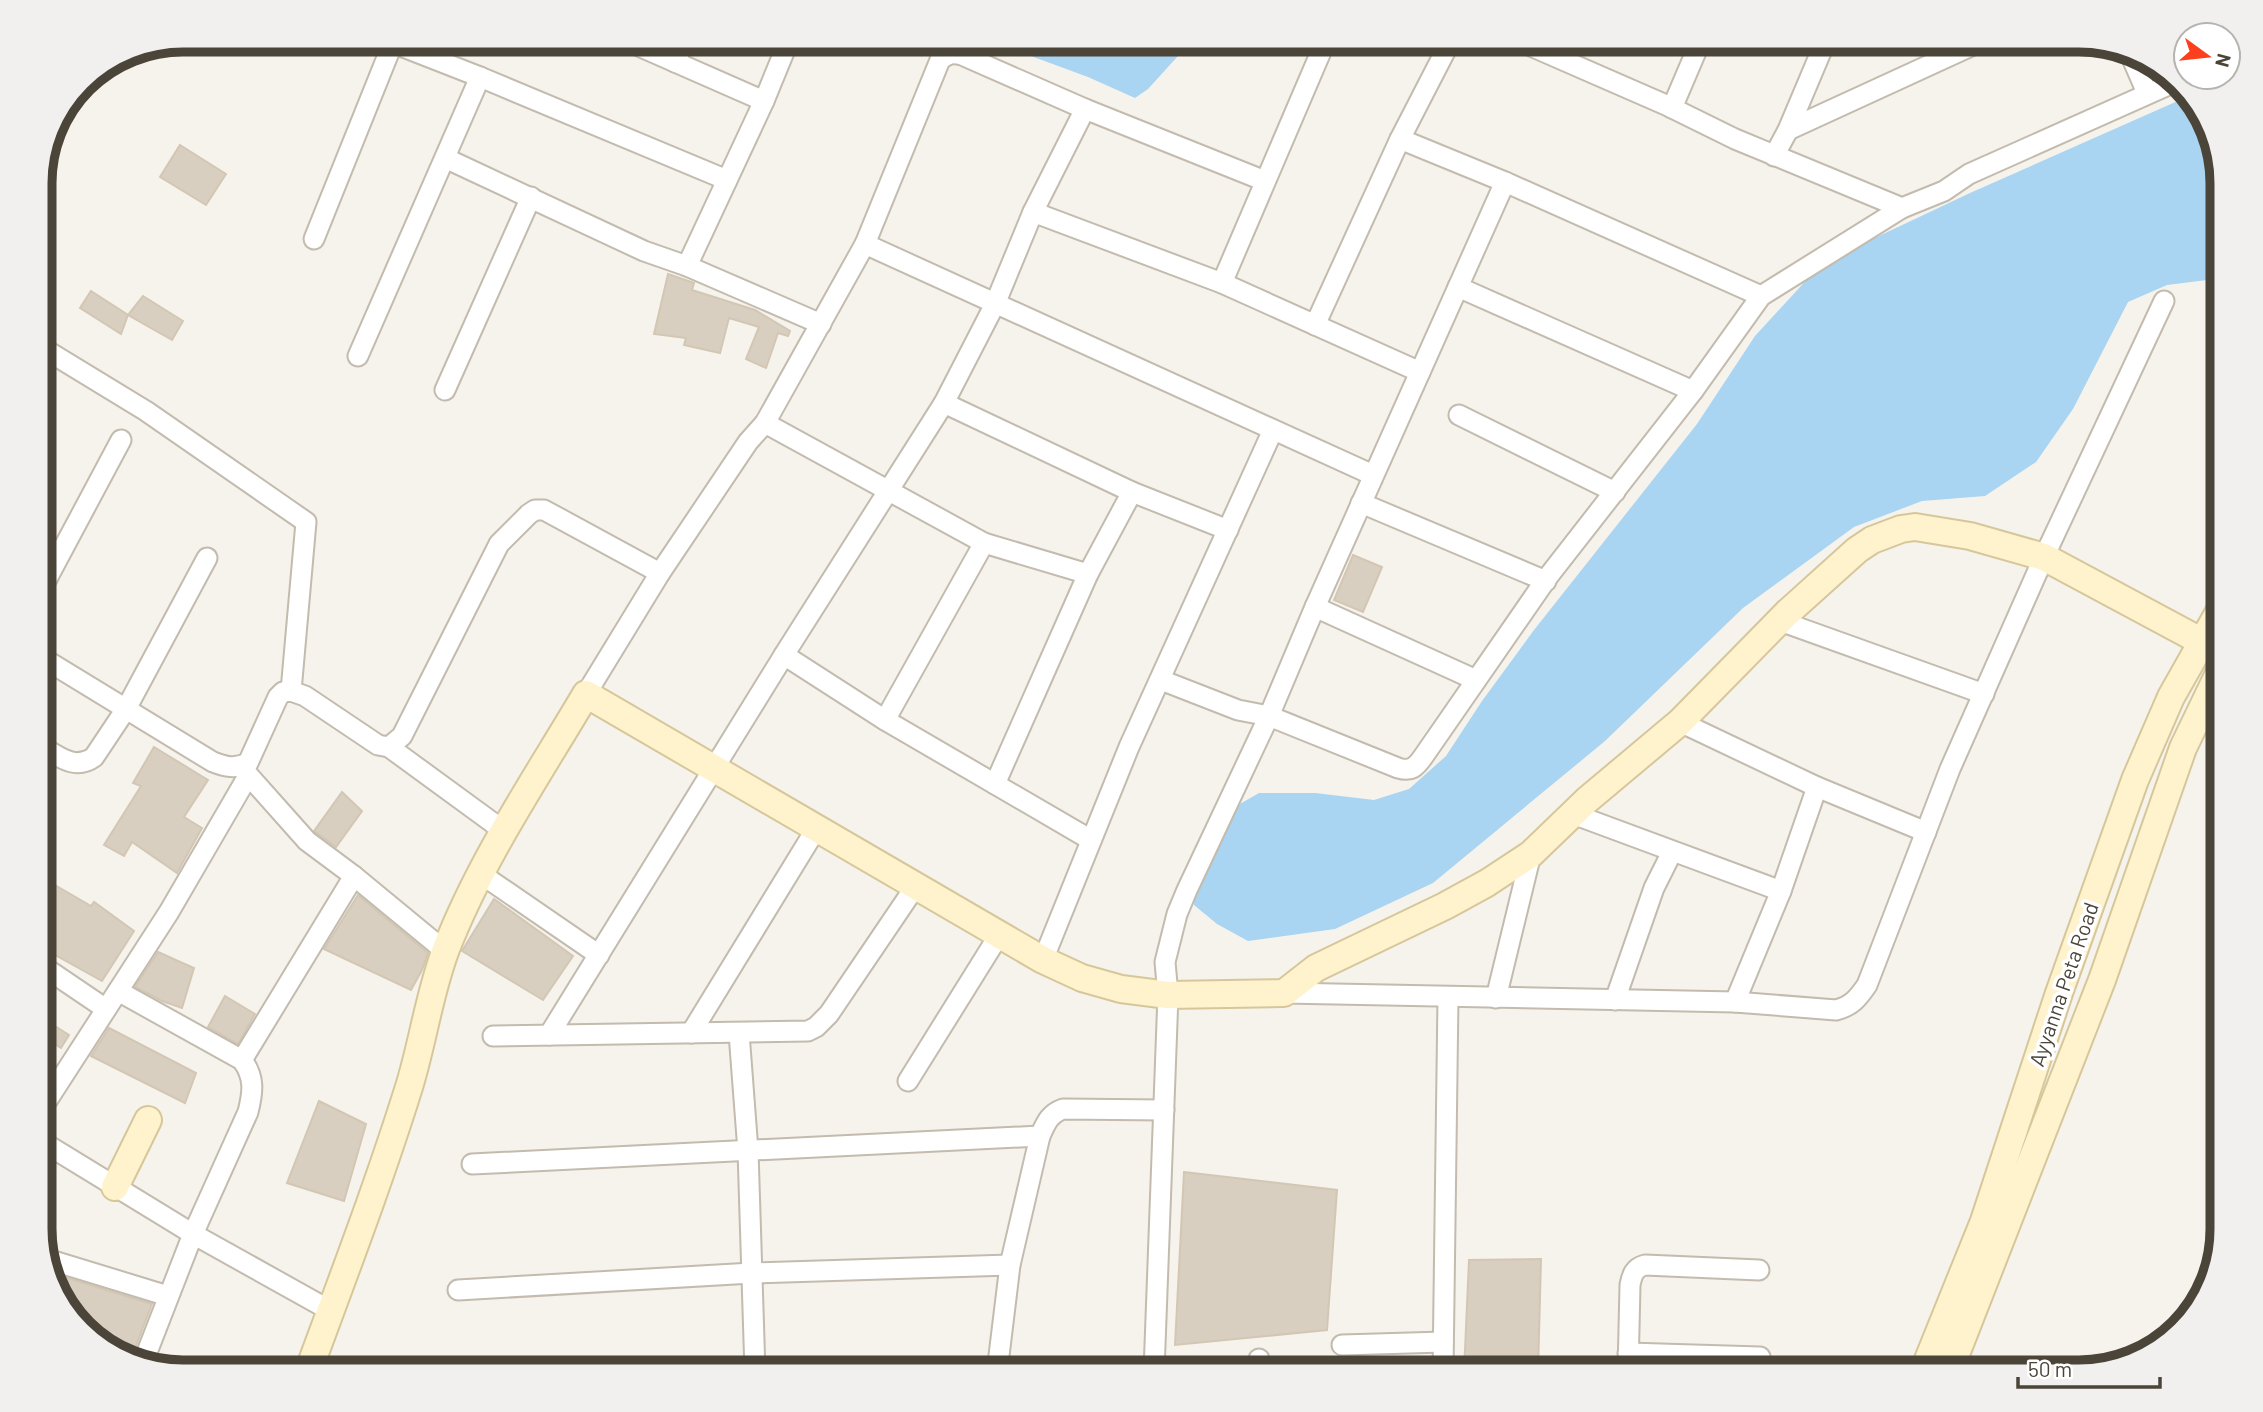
<svg xmlns="http://www.w3.org/2000/svg" width="2263" height="1412" font-family="Barlow,sans-serif">
<style>
.water{fill:#a9d4f2}
.building{fill:#d8cfc1;stroke:#d3c7b4;stroke-width:2}
.lines{fill:none;stroke-linecap:round;stroke-linejoin:round}
.street-casing{stroke:#c2bbae;stroke-width:23}
.secondary-casing{stroke:#d6c79b;stroke-width:30}
.street{stroke:#fff;stroke-width:19}
.secondary{stroke:#fff3cd;stroke-width:26}
.labels{text-anchor:middle;dominant-baseline:central;stroke-width:7;stroke-linejoin:round;paint-order:stroke}
.street-label{font-size:21px;fill:#4b4439;stroke:#fff}
.rim{fill:none;stroke:#4b4439;stroke-width:9}
</style>
<rect width="100%" height="100%" fill="#f6f3ec"/>
<!-- water -->
<g class="water">
<path d="M 987,40 L 1219,40 L 1203,48 L 1178,56 L 1148,89 L 1135,98 L 1088,77 Z"/>
<path d="M 2189,96 L 2204,112 L 2223,183 L 2223,278 L 2167,285 L 2128,302 L 2073,409 L 2036,462 L 1985,496 L 1922,501 L 1854,527 L 1743,608 L 1605,741 L 1433,883 L 1335,929 L 1248,941 L 1217,924 L 1194,905 L 1195,879 L 1226,812 L 1259,793 L 1315,793 L 1374,800 L 1409,789 L 1446,756 L 1482,701 L 1534,630 L 1697,424 L 1755,336 L 1811,275 L 1862,244 L 1970,193 Z"/>
</g>
<!-- building -->
<g class="building">
<path d="M 180,145 L 226,174 L 206,205 L 160,177 Z"/>
<path d="M 668,274 L 694,283 L 692,290 L 755,310 L 790,331 L 788,336 L 778,333 L 766,368 L 746,359 L 759,327 L 729,318 L 720,353 L 684,345 L 686,338 L 654,334 Z"/>
<path d="M 91,291 L 128,315 L 121,334 L 80,308 Z"/>
<path d="M 143,296 L 183,321 L 172,340 L 128,315 Z"/>
<path d="M 1353,555 L 1382,567 L 1363,612 L 1334,600 Z"/>
<path d="M 154,747 L 208,780 L 184,817 L 202,828 L 177,873 L 132,842 L 124,856 L 104,845 L 141,786 L 133,783 Z"/>
<path d="M 342,792 L 362,811 L 336,847 L 314,831 Z"/>
<path d="M 48,881 L 91,906 L 94,902 L 134,931 L 102,981 L 50,952 L 55,948 L 41,940 L 41,893 Z"/>
<path d="M 358,895 L 428,953 L 422,970 L 411,990 L 324,949 Z"/>
<path d="M 494,899 L 573,956 L 543,1000 L 462,951 Z"/>
<path d="M 158,952 L 194,968 L 182,1008 L 162,1001 L 135,987 Z"/>
<path d="M 225,996 L 255,1014 L 238,1044 L 208,1027 Z"/>
<path d="M 41,1017 L 69,1035 L 61,1048 L 41,1036 Z"/>
<path d="M 109,1028 L 196,1073 L 185,1103 L 91,1056 Z"/>
<path d="M 319,1101 L 366,1124 L 344,1201 L 287,1183 Z"/>
<path d="M 1184,1172 L 1337,1190 L 1327,1330 L 1175,1345 Z"/>
<path d="M 1541,1259 L 1538,1372 L 1464,1372 L 1469,1260 Z"/>
<path d="M 51,1273 L 152,1304 L 132,1356 L 104,1348 L 60,1301 Z"/>
</g>
<g class="lines">
<!-- street casing -->
<g class="street-casing">
<g id="street">
<path d="M 625,40 L 764,101"/>
<path d="M 1517,40 L 1666,105 L 1735,139 L 1902,208"/>
<path d="M 393,43 L 480,77 L 727,180"/>
<path d="M 2131,56 L 2147,93"/>
<path d="M 675,62 L 685,40"/>
<path d="M 1672,108 L 1701,40"/>
<path d="M 1788,130 L 1984,40"/>
<path d="M 1400,139 L 1505,182 L 1761,296"/>
<path d="M 1774,156 L 1788,130 L 1826,40"/>
<path d="M 445,158 L 644,251 L 687,266 L 821,324"/>
<path d="M 1033,212 L 1222,283 L 1420,372"/>
<path d="M 314,239 L 394,40"/>
<path d="M 865,244 L 1373,475"/>
<path d="M 687,266 L 764,101 L 789,40"/>
<path d="M 1222,283 L 1326,40"/>
<path d="M 1458,287 L 1693,391"/>
<path d="M 1315,325 L 1400,139 L 1451,40"/>
<path d="M 41,347 L 146,411 L 306,522 L 291,691"/>
<path d="M 358,356 L 480,77"/>
<path d="M 445,390 L 531,197"/>
<path d="M 944,403 L 1132,492 L 1228,530"/>
<path d="M 1459,415 L 1615,492"/>
<path d="M 765,423 L 984,543 L 1088,574"/>
<path d="M 1361,503 L 1546,581"/>
<path d="M 41,590 L 121,440"/>
<path d="M 1315,607 L 1476,680"/>
<path d="M 1780,621 L 1984,694"/>
<path d="M 784,655 L 885,720 L 1091,840"/>
<path d="M 41,657 L 213,762 C 226,767 235,769 248,763 L 278,697 L 283,692 L 291,691 L 305,696 L 378,745 L 389,747 L 402,736 L 499,544 L 529,514 L 535,510 L 544,510 L 660,573"/>
<path d="M 1161,680 L 1238,710 L 1269,716 L 1398,768 C 1411,772 1416,767 1423,757 L 1547,578 L 1693,391 L 1761,296 L 1902,208 L 1944,191 L 1969,174 L 2175,82"/>
<path d="M 586,694 L 660,573 L 748,442 L 765,423 L 865,244 L 940,60 C 948,53 953,53 962,55 L 1085,109 L 1265,181"/>
<path d="M 885,720 L 984,543"/>
<path d="M 1680,722 L 1817,787 L 1926,832"/>
<path d="M 41,746 C 58,756 75,771 94,757 L 126,709 L 207,558"/>
<path d="M 389,747 L 504,831"/>
<path d="M 241,767 L 307,841 L 354,876 L 445,951"/>
<path d="M 995,784 L 1088,574 L 1132,492"/>
<path d="M 1573,814 L 1781,891"/>
<path d="M 481,874 L 599,955"/>
<path d="M 1043,960 L 1129,747 L 1273,430"/>
<path d="M 41,965 L 106,1009"/>
<path d="M 118,991 L 242,1060 C 255,1077 253,1092 248,1112 L 193,1234 L 144,1360"/>
<path d="M 1284,993 L 1735,1002 L 1836,1010 C 1852,1006 1858,998 1867,985 L 1950,769 L 2044,557 L 2164,301"/>
<path d="M 1496,998 L 1531,854"/>
<path d="M 1615,1000 L 1654,888 L 1672,852"/>
<path d="M 1735,1002 L 1781,891 L 1817,787"/>
<path d="M 691,1033 L 816,829"/>
<path d="M 739,1033 L 748,1151 L 755,1372"/>
<path d="M 549,1035 L 789,647 L 944,403 L 995,304 L 1033,212 L 1085,109"/>
<path d="M 493,1036 L 808,1031 L 816,1027 L 829,1014 L 915,887"/>
<path d="M 242,1060 L 354,876"/>
<path d="M 908,1081 L 999,935"/>
<path d="M 41,1110 L 169,912 L 248,776"/>
<path d="M 41,1141 L 193,1234 L 331,1311"/>
<path d="M 472,1164 L 1040,1136"/>
<path d="M 47,1259 L 168,1296"/>
<path d="M 458,1290 L 752,1273 L 1010,1265"/>
<path d="M 1342,1345 L 1443,1342"/>
<path d="M 1628,1353 L 1760,1357"/>
<path d="M 997,1372 L 1010,1265 L 1040,1136 C 1046,1123 1049,1114 1063,1109 L 1164,1110"/>
<path d="M 1154,1372 L 1168,995 L 1165,962 L 1177,914 L 1187,890 L 1269,716 L 1315,607 L 1505,182"/>
<path d="M 1259,1372 L 1259,1359"/>
<path d="M 1443,1372 L 1448,997"/>
<path d="M 1628,1372 L 1630,1285 C 1632,1275 1634,1268 1645,1265 L 1759,1270"/>
</g>
</g>
<!-- secondary casing -->
<g class="secondary-casing">
<g id="secondary">
<path d="M 115,1187 L 148,1120"/>
<path d="M 308,1372 C 343,1277 379,1183 409,1087 C 423,1042 429,994 446,949 C 481,859 537,777 586,694 L 1043,960 L 1082,978 L 1121,989 L 1168,995 L 1284,993 L 1316,968 L 1445,906 L 1487,883 L 1531,854 L 1587,800 L 1680,722 L 1787,613 L 1857,550 L 1872,540 L 1901,529 L 1915,527 L 1970,536 L 2044,557 L 2223,653"/>
<path d="M 1923,1372 L 1984,1221 L 2059,993 L 2135,780 L 2171,697 L 2223,605"/>
<path d="M 1949,1372 L 2102,980 L 2183,748 L 2223,665"/>
</g>
</g>
<!-- street -->
<use href="#street" class="street"/>
<!-- secondary -->
<use href="#secondary" class="secondary"/>
</g>
<g class="labels">
<!-- street labels -->
<g class="street-label">
<text transform="translate(2063 984) rotate(-71)">Ayyanna Peta Road</text>
</g>
</g>
<!-- crop -->
<path d="M0 0H2263V1412H0ZM183 52H2079A131 131 0 0 1 2210 183V1229A131 131 0 0 1 2079 1360H183A131 131 0 0 1 52 1229V183A131 131 0 0 1 183 52Z" fill="#f1f0ef" fill-rule="evenodd"/>
<path class="rim" d="M183 52H2079A131 131 0 0 1 2210 183V1229A131 131 0 0 1 2079 1360H183A131 131 0 0 1 52 1229V183A131 131 0 0 1 183 52Z"/>
<!-- north arrow -->
<g transform="translate(2207 56) rotate(105)"><circle r="33" fill="#ffffff" stroke="#b7b4b0" stroke-width="2"/>
<path d="M0-5L12 26L0 18L-12 26Z" fill="#fc3f1d"/>
<text y="-10" font-size="19" font-weight="bold" text-anchor="middle" fill="#4b4439">N</text>
</g>
<!-- scale -->
<path d="M2018 1377v10h142v-10" fill="none" stroke="#4b4439" stroke-width="3.5"/>
<text x="2028" y="1377" font-size="21" fill="#4b4439" stroke="#ffffff" stroke-width="5" paint-order="stroke">50 m</text>
</svg>
